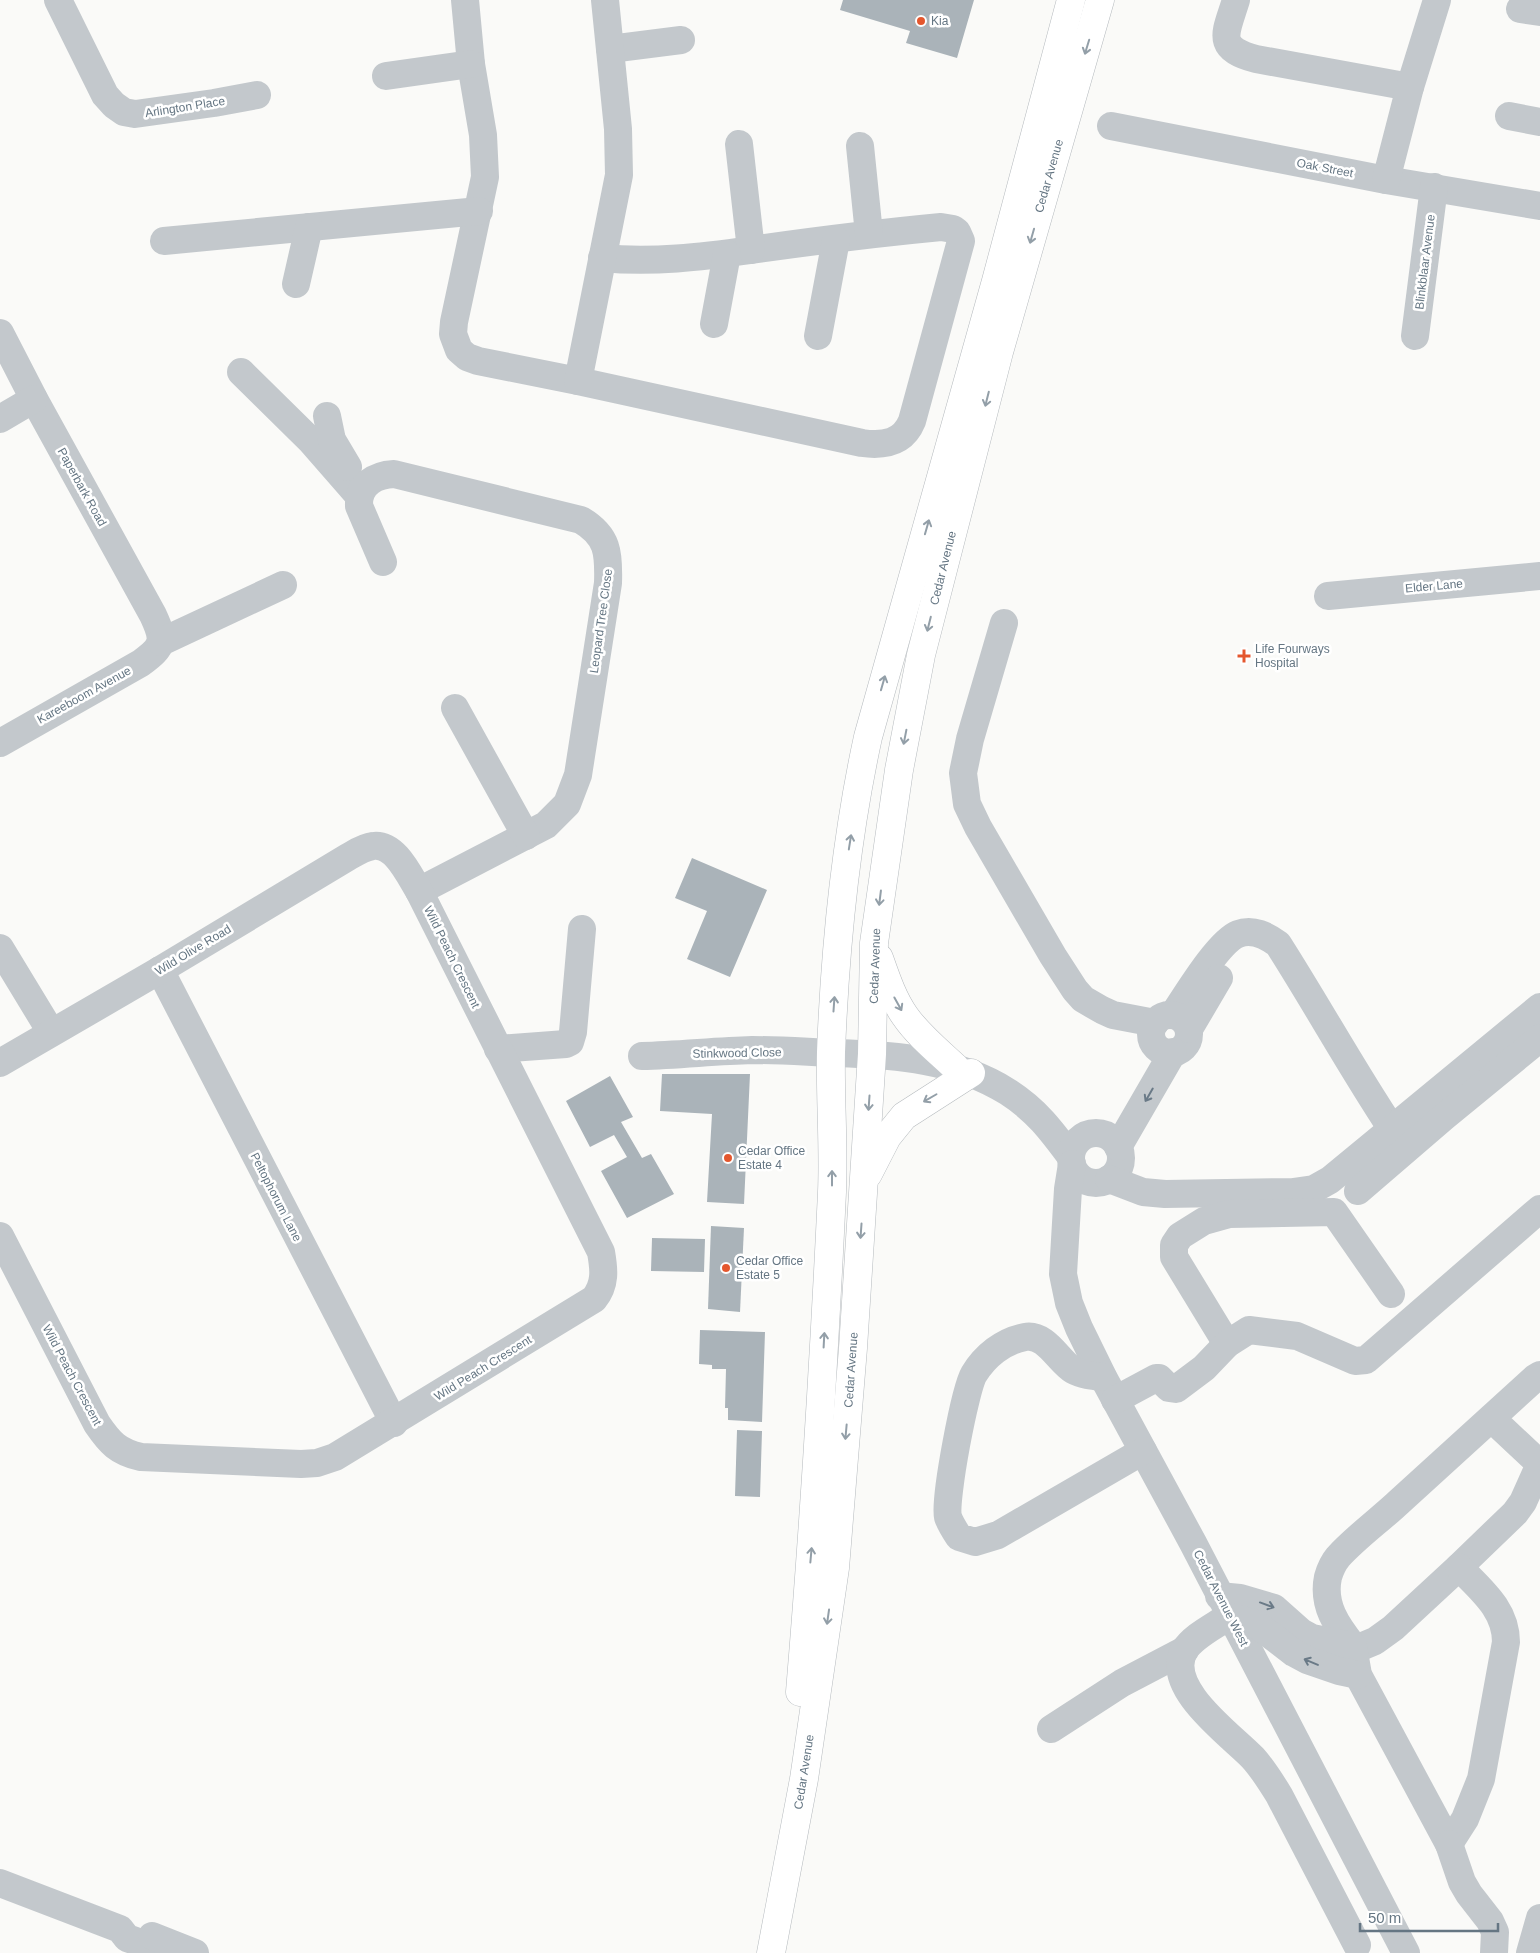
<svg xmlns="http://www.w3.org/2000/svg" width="1540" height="1953" font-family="Arial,sans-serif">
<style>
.building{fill:#aab3b9}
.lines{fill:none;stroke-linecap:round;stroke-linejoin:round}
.major-casing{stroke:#b5babe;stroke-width:29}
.minor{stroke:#c3c8cc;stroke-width:28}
.major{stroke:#fff;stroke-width:28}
.oneway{stroke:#939fa8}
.oneway2{stroke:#6a7a87}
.poi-dot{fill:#e4572e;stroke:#fff;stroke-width:2}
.labels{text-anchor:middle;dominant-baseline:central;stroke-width:5;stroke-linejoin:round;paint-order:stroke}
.poi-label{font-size:12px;fill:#657683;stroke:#fff;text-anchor:start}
.street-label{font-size:12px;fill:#657683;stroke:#fff}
</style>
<rect width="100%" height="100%" fill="#fafaf8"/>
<!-- building -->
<g class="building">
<path d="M 843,0 L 974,0 L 957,58 L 906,43 L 910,31 L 840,10 Z"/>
<path d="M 692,858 L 767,890 L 730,977 L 687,959 L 707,911 L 675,898 Z"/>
<path d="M 662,1074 L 750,1074 L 744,1204 L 707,1202 L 712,1114 L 660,1111 Z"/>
<path d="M 610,1076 L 633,1117 L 621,1122 L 642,1158 L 651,1154 L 674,1194 L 627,1218 L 601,1171 L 627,1157 L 614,1135 L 590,1147 L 566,1101 Z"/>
<path d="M 711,1226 L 744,1228 L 740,1312 L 708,1309 Z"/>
<path d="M 652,1238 L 705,1239 L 704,1272 L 651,1271 Z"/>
<path d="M 700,1330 L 765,1332 L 762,1422 L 728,1420 L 728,1408 L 725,1408 L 726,1369 L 712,1369 L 712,1365 L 699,1364 Z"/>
<path d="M 737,1430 L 762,1431 L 760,1497 L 735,1496 Z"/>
</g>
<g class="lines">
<!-- major casing -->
<g class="major-casing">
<g id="major">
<path d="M 879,958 C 886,978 893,999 905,1016 C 918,1035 938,1051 955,1067"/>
<path d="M 868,1174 L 887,1137 L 904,1116 L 971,1073"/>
<path d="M 800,1692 C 814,1526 824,1359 832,1192 C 834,1146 830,1099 831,1052 C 835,948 846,838 868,737 L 996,281 L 1071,0"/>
<path d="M 771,1953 L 804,1779 L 835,1568 L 853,1348 L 872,1054 L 874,943 L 899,770 L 921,655 L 999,352 L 1100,0"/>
</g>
</g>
<!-- minor -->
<g class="minor">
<path d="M 58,0 L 105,95 L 114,105 L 124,112 L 135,114 L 214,103 L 257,95"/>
<path d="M 465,0 L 471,64 L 483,135 L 485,177 L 454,322 L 453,334 L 459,350 L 467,357 L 478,361 L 578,381 L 862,443 C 884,446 903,443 912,421 L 961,241 L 957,232 L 953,229 L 941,227 C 878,233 814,241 751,250 C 702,257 652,263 602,258"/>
<path d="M 1236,0 C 1226,33 1214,48 1256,59 L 1410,87"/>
<path d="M 1520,9 L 1540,12"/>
<path d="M 610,49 L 681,40"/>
<path d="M 386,76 L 471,64"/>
<path d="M 1509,116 L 1540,122"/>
<path d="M 1111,126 L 1386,180 L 1540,206"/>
<path d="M 739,144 L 751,250"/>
<path d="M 860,146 L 869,234"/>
<path d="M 1386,180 L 1410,87 L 1437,0"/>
<path d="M 164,241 L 479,211"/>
<path d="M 296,284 L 309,227"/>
<path d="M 714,324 L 727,254"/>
<path d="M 0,333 L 34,399 L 153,615 C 165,641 164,646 141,663 L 0,743"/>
<path d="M 818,336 L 836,240"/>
<path d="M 1415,336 L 1434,187"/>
<path d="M 241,372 L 311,441 L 359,496"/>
<path d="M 578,381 L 619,175 L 618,129 L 605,0"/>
<path d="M 327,416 L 332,440 L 348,467"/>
<path d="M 0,419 L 34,399"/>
<path d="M 383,562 L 359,506 C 358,485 375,475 394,474 L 581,520 C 608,536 609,553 608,583 L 578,775 L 567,804 L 546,825 L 419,891"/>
<path d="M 1328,596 L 1540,576"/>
<path d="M 1004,623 L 970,739 L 963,773 L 967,804 L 978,827 L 1053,956 L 1075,990 L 1083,999 L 1102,1010 L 1113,1015 L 1155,1023"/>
<path d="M 161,642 L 283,585"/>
<path d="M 455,708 L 526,836"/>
<path d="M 0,948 L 51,1032"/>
<path d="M 160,970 L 394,1423"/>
<path d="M 1173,1015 C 1186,996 1218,942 1238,934 C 1253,928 1267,936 1278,944 C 1317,1005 1352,1069 1392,1129"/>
<circle cx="1170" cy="1034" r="19"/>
<path d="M 1189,1029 L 1219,978"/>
<path d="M 498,1049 L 566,1044 L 570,1042 L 573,1032 L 582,929"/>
<path d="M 642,1056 C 679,1055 716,1051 752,1050 C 780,1050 808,1052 836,1053 C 895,1055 956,1059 1008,1092 C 1036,1110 1051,1130 1071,1157"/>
<path d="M 0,1063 L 160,970 L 348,857 C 355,853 364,847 373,846 C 395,843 409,875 419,891 L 601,1252 C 604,1269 606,1284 594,1299 L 335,1457 L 317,1463 L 301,1464 L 141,1457 C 118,1452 110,1443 97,1424 L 0,1236"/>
<circle cx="1096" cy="1158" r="25"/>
<path d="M 1118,1147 L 1173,1052"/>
<path d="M 1072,1164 L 1068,1189 L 1063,1274 L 1069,1303 L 1079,1328 L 1103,1377 L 1193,1543 L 1406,1953"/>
<path d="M 1109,1179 L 1143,1192 L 1165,1194 L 1293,1192 L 1314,1189 L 1330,1180 L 1540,1007"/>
<path d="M 1358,1191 L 1444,1117 L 1540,1038"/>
<path d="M 1227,1344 L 1174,1257 L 1174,1245 L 1180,1236 L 1204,1221 L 1229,1214 L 1334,1212 L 1391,1294"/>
<path d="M 1103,1377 C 1093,1376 1082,1375 1073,1370 C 1059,1362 1046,1333 1025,1337 C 1003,1341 985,1356 974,1374 C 965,1389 944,1500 948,1517 C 950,1523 955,1531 959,1537 L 975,1542 L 998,1535 L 1143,1451"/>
<path d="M 1115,1400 L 1156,1378 L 1159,1378 L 1169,1388 L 1176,1389 L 1204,1368 L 1227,1344 L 1249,1330 L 1297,1336 L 1355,1361 L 1366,1360 L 1540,1209"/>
<path d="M 1491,1418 L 1540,1464 L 1523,1502 L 1515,1513 L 1459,1567 L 1393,1628 L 1375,1641 L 1363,1646 L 1353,1646 C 1337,1626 1322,1605 1328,1577 C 1330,1570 1333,1563 1338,1557 C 1356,1537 1380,1520 1400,1501 C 1445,1460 1490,1419 1535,1378 L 1540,1375"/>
<path d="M 1219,1596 L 1240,1598 L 1274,1608 L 1301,1632 L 1312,1638 L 1353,1646 L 1358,1675 L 1449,1844 L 1465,1819 L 1481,1779 L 1506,1642 C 1506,1609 1481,1590 1459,1567"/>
<path d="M 1051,1729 L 1122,1683 L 1185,1650"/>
<path d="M 1449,1844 L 1462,1882 L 1469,1894 L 1490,1921 L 1495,1932 L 1494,1953"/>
<path d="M 0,1883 L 120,1929 L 127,1938 L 168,1953"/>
<path d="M 152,1936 L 195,1953"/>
<path d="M 1357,1945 L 1279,1795 C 1271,1782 1263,1769 1253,1758 C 1231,1735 1164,1688 1184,1651 C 1193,1636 1215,1626 1229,1616 L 1256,1624 L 1294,1653 L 1307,1660 L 1339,1671 L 1358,1675"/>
<path d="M 1530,1953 L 1540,1918"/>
</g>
<!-- major -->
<use href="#major" class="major"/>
</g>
<!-- one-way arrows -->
<defs><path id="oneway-shaft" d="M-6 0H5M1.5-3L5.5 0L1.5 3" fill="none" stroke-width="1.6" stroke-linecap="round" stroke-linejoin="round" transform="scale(1.25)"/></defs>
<g class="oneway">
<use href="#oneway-shaft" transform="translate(1087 47) rotate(107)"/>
<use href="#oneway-shaft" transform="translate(1032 236) rotate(106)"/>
<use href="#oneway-shaft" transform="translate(987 399) rotate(104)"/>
<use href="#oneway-shaft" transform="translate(927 527) rotate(-74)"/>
<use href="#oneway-shaft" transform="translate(929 624) rotate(104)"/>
<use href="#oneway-shaft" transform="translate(883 683) rotate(-74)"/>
<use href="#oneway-shaft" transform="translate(905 737) rotate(101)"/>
<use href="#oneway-shaft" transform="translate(850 842) rotate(-81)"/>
<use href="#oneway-shaft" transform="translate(880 898) rotate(97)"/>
<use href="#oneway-shaft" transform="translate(834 1004) rotate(-86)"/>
<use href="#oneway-shaft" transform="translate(898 1004) rotate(61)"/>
<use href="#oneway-shaft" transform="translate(930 1098) rotate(150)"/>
<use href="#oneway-shaft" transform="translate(869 1103) rotate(94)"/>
<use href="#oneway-shaft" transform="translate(832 1178) rotate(-90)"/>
<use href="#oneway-shaft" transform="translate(861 1231) rotate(94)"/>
<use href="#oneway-shaft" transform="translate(824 1340) rotate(-87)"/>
<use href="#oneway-shaft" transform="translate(846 1432) rotate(95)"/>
<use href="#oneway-shaft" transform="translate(811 1555) rotate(-85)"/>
<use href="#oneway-shaft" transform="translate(828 1617) rotate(98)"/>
</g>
<g class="oneway2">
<use href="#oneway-shaft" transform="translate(1149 1095) rotate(120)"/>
<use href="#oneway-shaft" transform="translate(1267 1605) rotate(20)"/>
<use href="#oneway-shaft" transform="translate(1311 1662) rotate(-157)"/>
</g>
<!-- markers -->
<g class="poi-dot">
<circle cx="921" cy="21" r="5"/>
<path d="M1241.5 648.5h5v5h5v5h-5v5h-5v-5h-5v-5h5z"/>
<circle cx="728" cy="1158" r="5"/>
<circle cx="726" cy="1268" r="5"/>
</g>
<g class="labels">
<!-- poi labels -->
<g class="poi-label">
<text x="931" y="21">Kia</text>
<text x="1255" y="649">Life Fourways<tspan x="1255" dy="14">Hospital</tspan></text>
<text x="738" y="1151">Cedar Office<tspan x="738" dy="14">Estate 4</tspan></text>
<text x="736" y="1261">Cedar Office<tspan x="736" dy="14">Estate 5</tspan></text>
</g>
<!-- street labels -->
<g class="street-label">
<text transform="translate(185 107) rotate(-9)">Arlington Place</text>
<text transform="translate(1325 168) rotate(11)">Oak Street</text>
<text transform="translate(1049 176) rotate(-74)">Cedar Avenue</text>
<text transform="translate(1425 262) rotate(-83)">Blinkblaar Avenue</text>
<text transform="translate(82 487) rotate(61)">Paperbark Road</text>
<text transform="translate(943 568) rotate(-76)">Cedar Avenue</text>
<text transform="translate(1434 586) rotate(-5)">Elder Lane</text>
<text transform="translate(601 621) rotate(-82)">Leopard Tree Close</text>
<text transform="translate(84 695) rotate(-29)">Kareeboom Avenue</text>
<text transform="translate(193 950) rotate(-31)">Wild Olive Road</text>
<text transform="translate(452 957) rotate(64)">Wild Peach Crescent</text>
<text transform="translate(875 966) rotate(-88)">Cedar Avenue</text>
<text transform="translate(737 1053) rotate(-1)">Stinkwood Close</text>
<text transform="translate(276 1197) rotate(63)">Peltophorum Lane</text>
<text transform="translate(483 1368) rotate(-32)">Wild Peach Crescent</text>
<text transform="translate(851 1370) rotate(-86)">Cedar Avenue</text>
<text transform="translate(72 1375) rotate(62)">Wild Peach Crescent</text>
<text transform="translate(1221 1598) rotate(63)">Cedar Avenue West</text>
<text transform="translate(804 1772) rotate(-81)">Cedar Avenue</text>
</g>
</g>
<!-- scale -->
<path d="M1360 1923v8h138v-8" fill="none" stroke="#657683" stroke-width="2.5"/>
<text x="1368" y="1923" font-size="15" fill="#657683" stroke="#ffffff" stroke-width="4" paint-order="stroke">50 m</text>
</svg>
